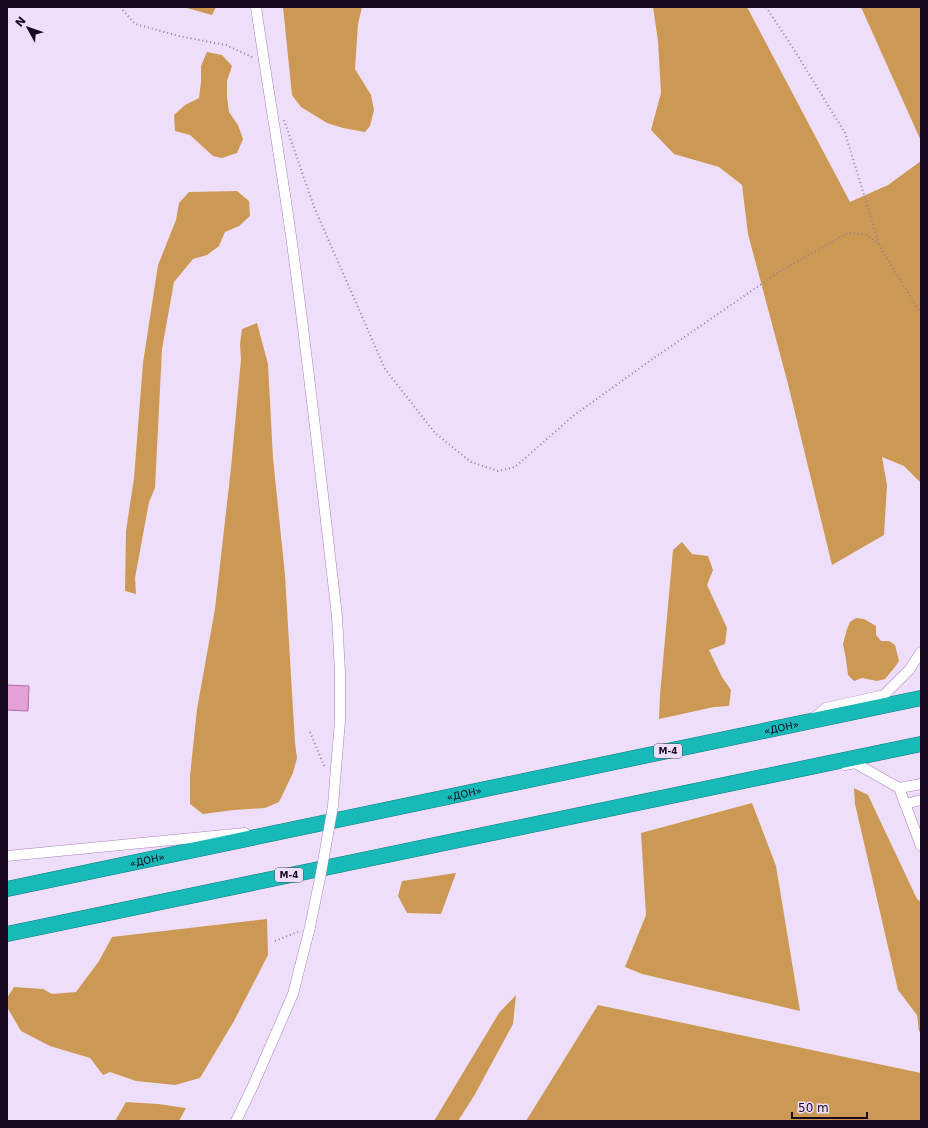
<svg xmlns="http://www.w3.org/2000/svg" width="928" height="1128" font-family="'DejaVu Sans',sans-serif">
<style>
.forest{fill:#cc9954}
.building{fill:#e3a1d8;stroke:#ac6ea2}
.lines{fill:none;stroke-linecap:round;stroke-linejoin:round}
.minor-casing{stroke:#a980c1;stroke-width:11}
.highway-casing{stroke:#177b81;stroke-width:16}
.path{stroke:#92829c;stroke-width:2;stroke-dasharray:1 3;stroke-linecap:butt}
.minor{stroke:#fff;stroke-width:10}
.highway{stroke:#17bab6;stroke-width:15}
.minor-bridge-casing{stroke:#a980c1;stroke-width:11;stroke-linecap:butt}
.minor-bridge{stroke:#fff;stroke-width:10}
.labels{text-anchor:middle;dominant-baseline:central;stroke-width:3;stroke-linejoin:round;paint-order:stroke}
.shield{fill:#efdefa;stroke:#584861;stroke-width:1}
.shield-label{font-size:9px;font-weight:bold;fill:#17071f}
.street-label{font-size:10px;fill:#17071f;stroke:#efdefa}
</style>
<rect width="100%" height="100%" fill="#efdefa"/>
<!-- forest -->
<g class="forest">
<path d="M 183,7 L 216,7 L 212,15 Z"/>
<path d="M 283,7 L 362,7 L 358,24 L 355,69 L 371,95 L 374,110 L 370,126 L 365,132 L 343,128 L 327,123 L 301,107 L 292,95 Z"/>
<path d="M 653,7 L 747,7 L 850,202 L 888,185 L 921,161 L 921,483 L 904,466 L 882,457 L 887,485 L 884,535 L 832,565 L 788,384 L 748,234 L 742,185 L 719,167 L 674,154 L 651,130 L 661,93 L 658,41 Z"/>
<path d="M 861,7 L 921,7 L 921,141 Z"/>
<path d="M 207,52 L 222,55 L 232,66 L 227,81 L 227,97 L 229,112 L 238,125 L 243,139 L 237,153 L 222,158 L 213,156 L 190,135 L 175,131 L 174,115 L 185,105 L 199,98 L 201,82 L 201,66 Z"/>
<path d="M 237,191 L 249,201 L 250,216 L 239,226 L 225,232 L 219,246 L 207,255 L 193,259 L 174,282 L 162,349 L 155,488 L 149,502 L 135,578 L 136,594 L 125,591 L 126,531 L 134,478 L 143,363 L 158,265 L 176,220 L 179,203 L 189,192 Z"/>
<path d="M 257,323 L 268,364 L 273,458 L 285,575 L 295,743 L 297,758 L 293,773 L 279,802 L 265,808 L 234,810 L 203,814 L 190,804 L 190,776 L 197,709 L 215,609 L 231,468 L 241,359 L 240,344 L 242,329 Z"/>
<path d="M 682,542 L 692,554 L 708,556 L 713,570 L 707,585 L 727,628 L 725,644 L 709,650 L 722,677 L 731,690 L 729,706 L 714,707 L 659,719 L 660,695 L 673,550 Z"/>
<path d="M 856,618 L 864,619 L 876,626 L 876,635 L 881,641 L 889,641 L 895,645 L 899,661 L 895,667 L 885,679 L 877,681 L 862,678 L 854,681 L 848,675 L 846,659 L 843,644 L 847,629 L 850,622 Z"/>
<path d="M 854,788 L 868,795 L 917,899 L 921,902 L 921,1033 L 919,1031 L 917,1015 L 898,990 L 855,804 Z"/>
<path d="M 752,803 L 776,866 L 800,1011 L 642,974 L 625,967 L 646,915 L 641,833 Z"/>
<path d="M 456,873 L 441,914 L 407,913 L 398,896 L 402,881 Z"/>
<path d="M 267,919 L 268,955 L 234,1021 L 200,1078 L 175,1085 L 136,1081 L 110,1072 L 103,1075 L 90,1058 L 50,1046 L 21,1031 L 7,1007 L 7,998 L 14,987 L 43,989 L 52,994 L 76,992 L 99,961 L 112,937 Z"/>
<path d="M 516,995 L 513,1024 L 474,1096 L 458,1121 L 434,1121 L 499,1013 Z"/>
<path d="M 598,1005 L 921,1073 L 921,1121 L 526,1121 Z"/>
<path d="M 126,1102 L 158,1104 L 186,1108 L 179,1121 L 115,1121 Z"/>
</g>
<!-- building -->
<path class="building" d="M 7,685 L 29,686 L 28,711 L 7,710 Z"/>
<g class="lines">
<!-- minor casing -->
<g class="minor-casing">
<g id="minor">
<path d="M 256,7 C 268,91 283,174 294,258 C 310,377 323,497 337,616 L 340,673 L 340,721 L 336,768"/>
<path d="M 812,719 L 826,708 L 884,695 L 909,670 L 921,652"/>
<path d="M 845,765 L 855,763 L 899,788 L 921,846"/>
<path d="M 899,788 L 921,784"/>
<path d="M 905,804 L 921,800"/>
<path d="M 7,856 L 245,833"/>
<path d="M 236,1121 L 252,1088 L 293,994 L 310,927"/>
</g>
</g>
<!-- highway casing -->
<g class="highway-casing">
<g id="highway">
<path id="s1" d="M 7,889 L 921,698"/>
<path d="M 7,934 L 921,744"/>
</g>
</g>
<!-- path -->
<g class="path">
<path d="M 120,7 L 135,24 L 179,36 L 226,45 L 254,58"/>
<path d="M 766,7 L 793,48 L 845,133 L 879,244"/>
<path d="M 284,120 L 314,207 L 385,369 L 435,433 L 471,462 L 498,471 L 515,467 L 573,416 L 651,360 L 779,272 L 848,233 L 865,234 L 879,245 L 921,314"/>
<path d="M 310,732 L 325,768"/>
<path d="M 275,941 L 300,931"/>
</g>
<!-- minor -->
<use href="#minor" class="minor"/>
<!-- highway -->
<use href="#highway" class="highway"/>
<!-- minor-bridge casing -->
<g class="minor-bridge-casing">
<path id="minor-bridge" d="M 310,927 L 321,873 L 333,806 L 336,768"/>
</g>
<!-- minor-bridge -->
<use href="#minor-bridge" class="minor-bridge"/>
</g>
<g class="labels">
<!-- shield labels -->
<g class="shield">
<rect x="654" y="744" width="28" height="14" rx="3"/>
<rect x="275" y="868" width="28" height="14" rx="3"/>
</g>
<g class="shield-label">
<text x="668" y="751">М-4</text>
<text x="289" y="875">М-4</text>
</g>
<!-- street labels -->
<g class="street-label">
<text stroke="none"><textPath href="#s1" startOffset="791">«ДОН»</textPath></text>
<text stroke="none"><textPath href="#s1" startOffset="467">«ДОН»</textPath></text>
<text stroke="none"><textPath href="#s1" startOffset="143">«ДОН»</textPath></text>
</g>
</g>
<!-- border -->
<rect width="928" height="1128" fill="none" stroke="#17071f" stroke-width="16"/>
<!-- north arrow -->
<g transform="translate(28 28) rotate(310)" stroke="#efdefa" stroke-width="3" paint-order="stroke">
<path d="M0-3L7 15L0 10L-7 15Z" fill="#17071f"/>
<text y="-6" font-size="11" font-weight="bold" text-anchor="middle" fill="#17071f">N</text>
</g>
<!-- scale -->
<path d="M792 1112v6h75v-6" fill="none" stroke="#17071f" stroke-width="2"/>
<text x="798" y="1112" font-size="12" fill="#17071f" stroke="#efdefa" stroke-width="3" paint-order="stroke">50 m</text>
</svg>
